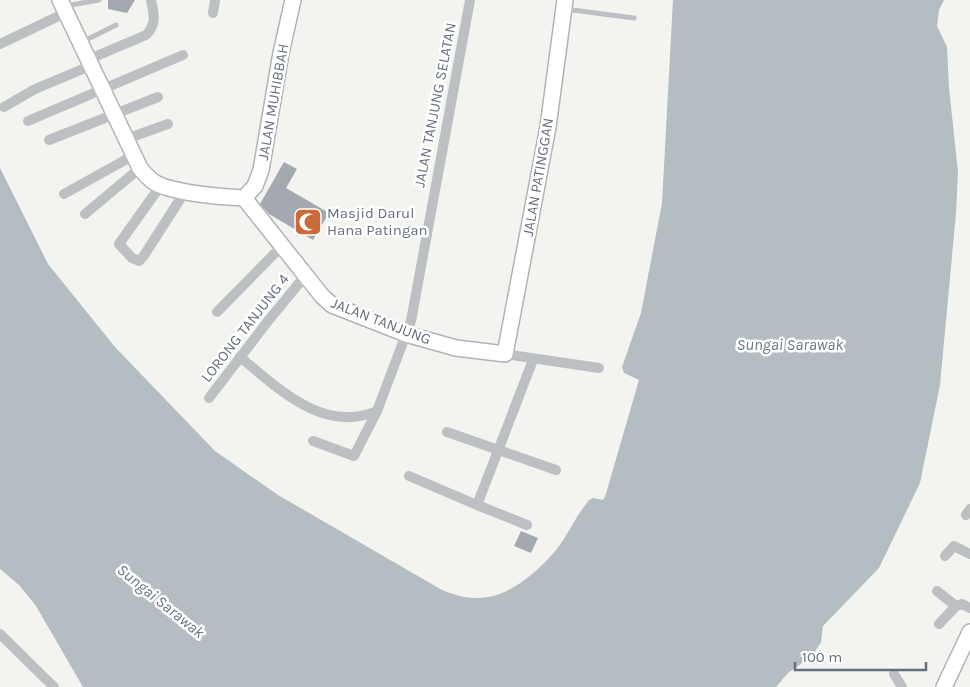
<svg xmlns="http://www.w3.org/2000/svg" width="970" height="687" font-family="Karla,sans-serif">
<style>
.water{fill:#b4bdc2}
.building{fill:#a4a9af}
.lines{fill:none;stroke-linecap:round;stroke-linejoin:round}
.secondary-casing{stroke:#b0b3b8;stroke-width:18}
.lane{stroke:#bdc0c3;stroke-width:5}
.street{stroke:#bdc0c3;stroke-width:10}
.secondary{stroke:#fff;stroke-width:15}
.labels{text-anchor:middle;dominant-baseline:central;stroke-width:5;stroke-linejoin:round;paint-order:stroke}
.street-label{font-size:15px;fill:#66707d;stroke:#fff}
.poi-label{font-size:15px;fill:#66707d;stroke:#fff;text-anchor:start}
.water-label{font-size:16px;font-style:italic;fill:#677781;stroke:#fff}
</style>
<rect width="100%" height="100%" fill="#f3f3f0"/>
<!-- water -->
<path class="water" d="M 673,0 L 944,0 L 939,10 L 937,26 L 947,47 L 949,88 L 958,172 L 956,213 L 940,385 L 920,483 L 879,568 L 823,626 L 821,642 L 812,656 L 788,673 L 776,687 L 83,687 L 36,606 L 19,585 L 0,569 L 0,168 L 48,264 L 115,347 L 215,451 L 278,495 L 442,590 C 457,596 471,600 488,597 C 517,592 548,563 564,539 C 572,526 579,512 589,500 L 593,498 L 603,500 L 605,497 L 639,380 L 624,373 L 622,367 L 641,313 L 662,203 Z"/>
<!-- building -->
<g class="building">
<path d="M 108,0 L 135,0 L 127,13 L 108,9 Z"/>
<path d="M 284,162 L 297,169 L 286,188 L 329,213 L 313,240 L 269,214 L 260,204 Z"/>
<path d="M 521,531 L 538,538 L 531,553 L 514,546 Z"/>
</g>
<g class="lines">
<!-- secondary casing -->
<g class="secondary-casing">
<g id="secondary">
<path d="M 60,0 L 140,168 C 144,173 148,178 154,182 C 171,193 223,197 244,198"/>
<path d="M 244,198 L 322,296 L 332,305 L 406,334 L 456,348 L 505,354 L 548,127 L 565,0"/>
<path d="M 244,198 L 255,186 L 261,170 L 281,53 L 293,0"/>
<path d="M 944,687 L 970,632"/>
</g>
</g>
<!-- lane -->
<g class="lane">
<path d="M 65,6 L 99,0"/>
<path d="M 565,9 L 634,18"/>
<path d="M 82,42 L 116,25"/>
</g>
<!-- street -->
<g class="street">
<path d="M 213,13 L 215,0"/>
<path d="M 0,44 L 65,13"/>
<path d="M 87,60 L 146,35 C 157,24 154,14 151,0"/>
<path d="M 4,107 L 35,89 L 90,66"/>
<path d="M 28,121 L 183,55"/>
<path d="M 126,139 L 168,124"/>
<path d="M 49,140 L 158,97"/>
<path d="M 161,185 L 119,244 L 132,258 L 139,261 L 143,257 L 186,190"/>
<path d="M 64,194 L 134,155"/>
<path d="M 85,214 L 140,168"/>
<path d="M 217,312 L 281,247"/>
<path d="M 505,354 L 599,368"/>
<path d="M 240,357 C 278,388 323,434 377,411"/>
<path d="M 209,398 L 268,321 L 305,276"/>
<path d="M 447,432 L 556,470"/>
<path d="M 313,441 L 354,456 L 377,411 L 411,321 L 470,0"/>
<path d="M 409,476 L 477,505 L 533,360"/>
<path d="M 477,505 L 527,525"/>
<path d="M 966,515 L 970,509"/>
<path d="M 945,556 L 954,546 L 970,554"/>
<path d="M 937,591 L 956,606"/>
<path d="M 939,624 L 956,606 L 962,604 L 970,608"/>
<path d="M 0,634 L 54,687"/>
<path d="M 894,674 L 902,687"/>
</g>
<!-- secondary -->
<use href="#secondary" class="secondary"/>
</g>
<!-- icons -->
<defs>
<g id="mosque-square" transform="scale(1.4375)"><rect x="-9" y="-9" width="18" height="18" rx="4" fill="#cb6b39" stroke="#fff"/><path d="M3.5-4.9A6 6 0 1 0 3.5 4.9A5 5 0 1 1 3.5-4.9Z" fill="#fff"/></g>
</defs>
<g fill-rule="evenodd">
<use href="#mosque-square" x="308" y="222"/>
</g>
<g class="labels">
<!-- street labels -->
<g class="street-label">
<text transform="translate(273 102) rotate(-80)">JALAN MUHIBBAH</text>
<text transform="translate(435 105) rotate(-79)">JALAN TANJUNG SELATAN</text>
<text transform="translate(538 177) rotate(-80)">JALAN PATINGGAN</text>
<text transform="translate(381 321) rotate(21)">JALAN TANJUNG</text>
<text transform="translate(245 328) rotate(-52)">LORONG TANJUNG 4</text>
</g>
<!-- poi labels -->
<g class="poi-label">
<text x="327" y="213">Masjid Darul<tspan x="327" dy="17">Hana Patingan</tspan></text>
</g>
<!-- water labels -->
<g class="water-label">
<text x="790" y="344">Sungai Sarawak</text>
<text transform="translate(161 601) rotate(39)">Sungai Sarawak</text>
</g>
</g>
<!-- scale -->
<path d="M795 662v8h131v-8" fill="none" stroke="#66707d" stroke-width="2.5"/>
<text x="802" y="662" font-size="15" fill="#66707d" stroke="#ffffff" stroke-width="4" paint-order="stroke">100 m</text>
</svg>
